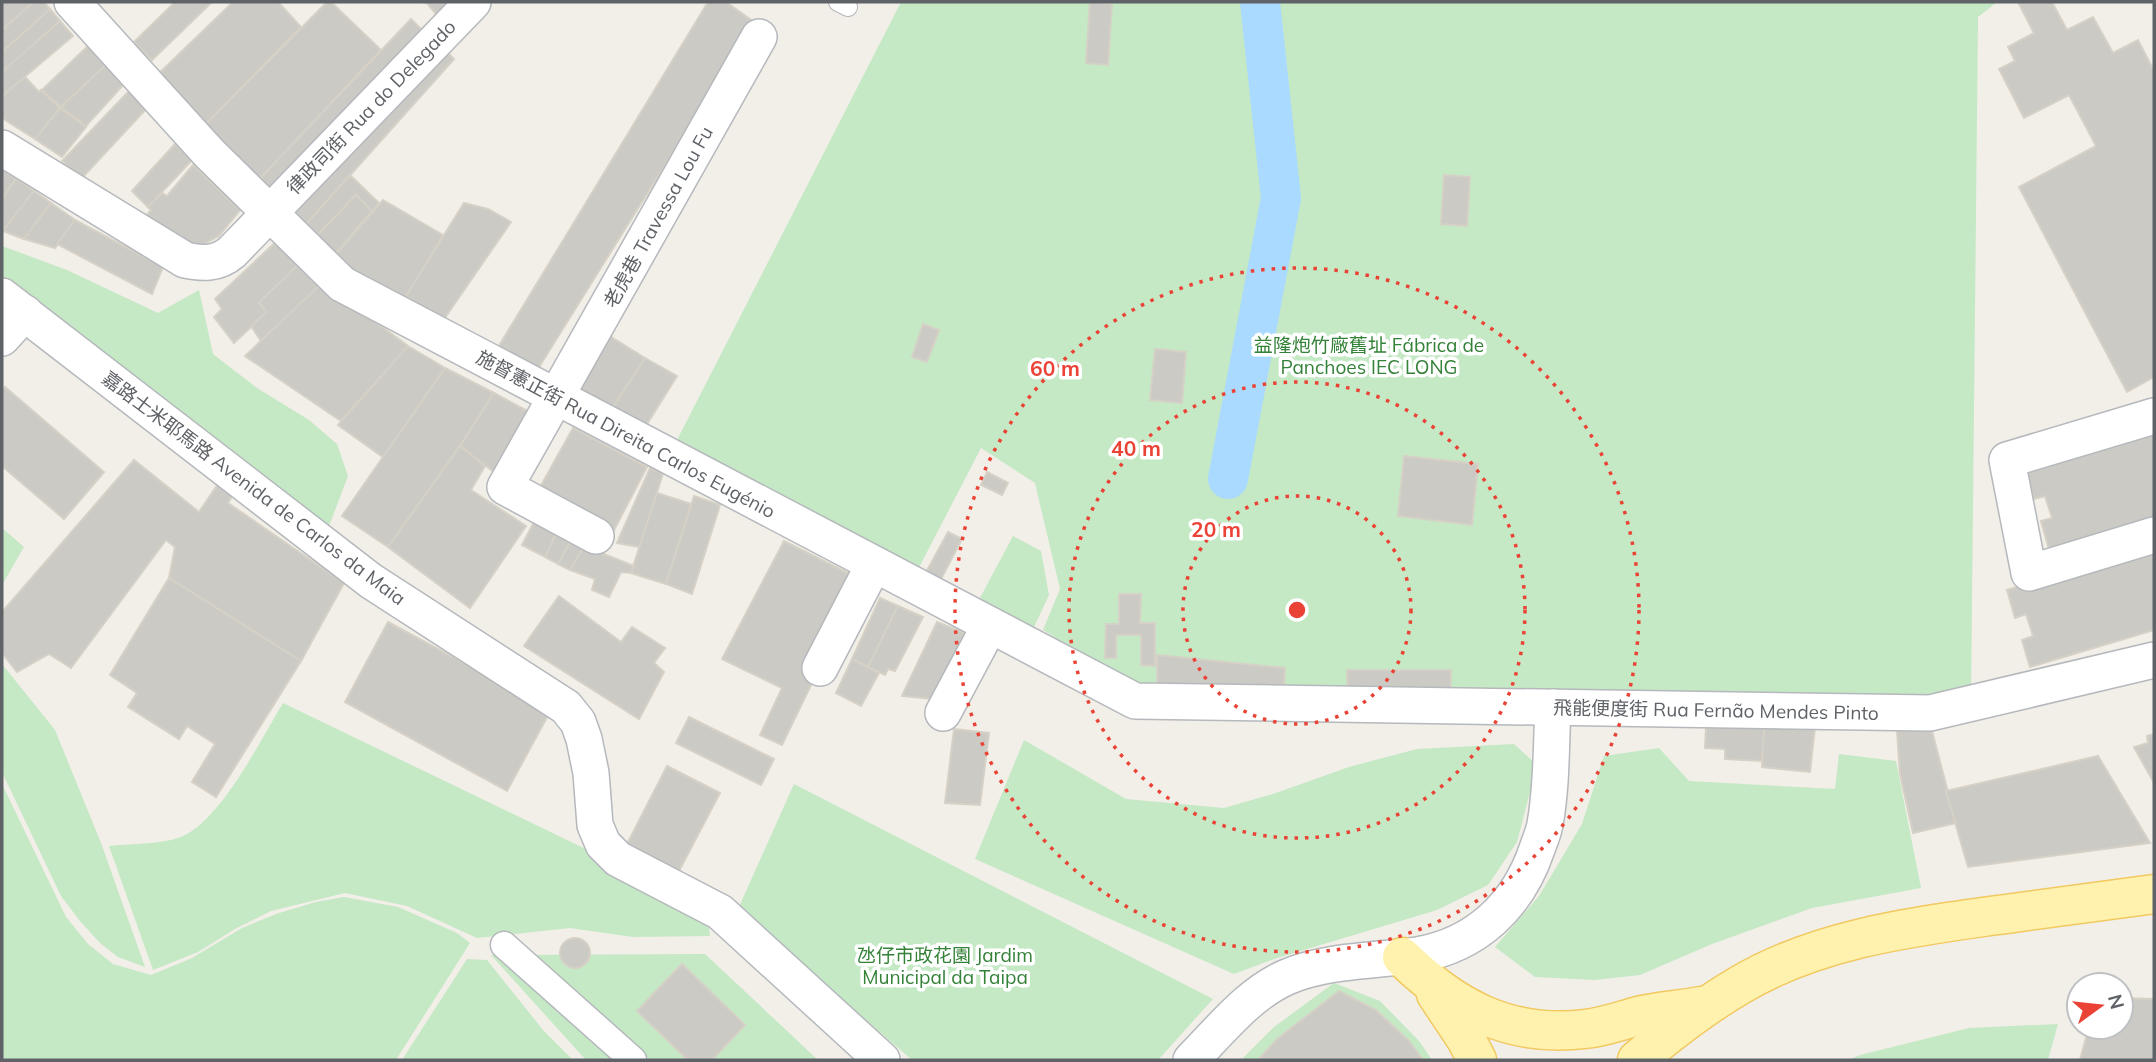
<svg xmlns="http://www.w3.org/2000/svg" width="2156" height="1062" font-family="Mulish,'Noto Sans SC',sans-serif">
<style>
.green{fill:#c5e8c5}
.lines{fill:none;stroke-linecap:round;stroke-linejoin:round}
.canal{stroke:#aadaff;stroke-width:40}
.building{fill:#cccac5;stroke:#d6d1c6;stroke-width:2}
.service-casing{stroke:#b5b8bc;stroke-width:20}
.pedestrian-casing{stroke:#b5b8bc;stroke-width:29}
.minor-casing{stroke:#b5b8bc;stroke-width:38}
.primary-casing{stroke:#f2c960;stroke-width:41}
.service{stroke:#fff;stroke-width:18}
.pedestrian{stroke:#fff;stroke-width:26}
.minor{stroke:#fff;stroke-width:35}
.primary{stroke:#fff2af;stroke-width:38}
.ring{fill:none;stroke:#ea4335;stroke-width:3.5;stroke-dasharray:3.5 7}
.labels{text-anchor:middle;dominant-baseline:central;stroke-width:7;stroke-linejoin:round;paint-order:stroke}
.street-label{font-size:19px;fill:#5f6368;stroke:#fff}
.park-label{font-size:19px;fill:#348238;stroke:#fff}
.centre{fill:#ea4335;stroke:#fff;stroke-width:3.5}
.ring-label{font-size:21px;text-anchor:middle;font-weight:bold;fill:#ea4335;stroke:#fff;stroke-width:7;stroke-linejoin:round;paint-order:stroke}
</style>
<rect width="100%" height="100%" fill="#f1efe8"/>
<!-- green -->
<g class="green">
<path d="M 901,2 L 1997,2 L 1978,17 L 1971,700 L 1134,686 L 1043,630 L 1060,589 L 1035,483 L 981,448 L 912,581 L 675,444 Z"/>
<path d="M 2,246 L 67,270 L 158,313 L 199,290 L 213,354 L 257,388 L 309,420 L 337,444 L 348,476 L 329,526 L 26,303 L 2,279 Z"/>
<path d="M 2,528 L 24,547 L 2,585 Z"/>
<path d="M 1013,536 L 1041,551 L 1049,595 L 1028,640 L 973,611 Z"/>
<path d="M 2,664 L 55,730 L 101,843 L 145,967 L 118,957 L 100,943 L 80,921 L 61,896 L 2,772 Z"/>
<path d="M 283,703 L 596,854 L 708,919 L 710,936 L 633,937 L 570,928 L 477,938 L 407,906 L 345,893 L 271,911 L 235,929 L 198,952 L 153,970 L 109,846 C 128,844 161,844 178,838 C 219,825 261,739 283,703 Z"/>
<path d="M 1024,740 L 1126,799 L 1224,808 L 1273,794 L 1349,767 L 1417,749 L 1514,744 L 1537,765 L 1517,842 L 1488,885 L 1437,910 L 1274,959 L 1234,974 L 975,859 Z"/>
<path d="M 1659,748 L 1689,781 L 1835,789 L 1839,754 L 1896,761 L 1921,888 L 1812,908 L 1712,944 L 1640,975 L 1595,980 L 1535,977 L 1495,947 L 1539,896 L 1582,824 L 1604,756 Z"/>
<path d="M 2,784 L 66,917 L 88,944 L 113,964 L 151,975 L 192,958 L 242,928 L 276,914 L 316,902 L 344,897 L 398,907 L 457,933 L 470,943 L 396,1060 L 2,1060 Z"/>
<path d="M 794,784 L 1213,999 L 1158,1060 L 912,1060 L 738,909 Z"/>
<path d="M 705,954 L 818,1060 L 586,1060 L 491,955 Z"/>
<path d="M 467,959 L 487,960 L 543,1030 L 573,1060 L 402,1060 Z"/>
<path d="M 1334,983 L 1380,1001 L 1419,1041 L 1432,1060 L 1241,1060 L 1274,1027 Z"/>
<path d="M 2058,1024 L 2048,1060 L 1849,1060 L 1860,1055 L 1969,1028 Z"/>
</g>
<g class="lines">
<!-- canal -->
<path class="canal" d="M 1228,479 L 1281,198 L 1260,2"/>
</g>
<!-- building -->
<g class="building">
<path d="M 2,2 L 34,2 L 2,30 Z"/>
<path d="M 34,2 L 44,2 L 50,9 L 2,52 L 2,30 Z"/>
<path d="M 175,2 L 212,2 L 152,60 L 134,42 Z"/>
<path d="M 233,2 L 278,2 L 301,27 L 201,129 L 153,79 Z"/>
<path d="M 327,2 L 331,2 L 381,50 L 254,185 L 201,129 Z"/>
<path d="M 421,2 L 459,2 L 441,20 L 427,3 Z"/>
<path d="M 708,2 L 726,2 L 754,22 L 531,380 L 491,359 Z"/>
<path d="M 1090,2 L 1112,4 L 1108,65 L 1086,63 Z"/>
<path d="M 2018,2 L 2052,2 L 2067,30 L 2093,17 L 2113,53 L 2138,40 L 2154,71 L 2154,377 L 2127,392 L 2019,187 L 2096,146 L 2069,95 L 2024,118 L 1999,69 L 2015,61 L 2008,47 L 2034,33 Z"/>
<path d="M 50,9 L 60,21 L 2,72 L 2,52 Z"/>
<path d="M 411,19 L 425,33 L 268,199 L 254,185 Z"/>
<path d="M 60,21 L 73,36 L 2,96 L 2,72 Z"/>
<path d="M 438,43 L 454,59 L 301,230 L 282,213 Z"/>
<path d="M 89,45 L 106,65 L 61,107 L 42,90 Z"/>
<path d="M 106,65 L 124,84 L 86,126 L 61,107 Z"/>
<path d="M 25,77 L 39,92 L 41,90 L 60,108 L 35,139 L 2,118 L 2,96 Z"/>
<path d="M 130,90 L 147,108 L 81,179 L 62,161 Z"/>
<path d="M 60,108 L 86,127 L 62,157 L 35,139 Z"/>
<path d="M 175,144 L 192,160 L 148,207 L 132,191 Z"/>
<path d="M 193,165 L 240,210 L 219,236 L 200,246 L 182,243 L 145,217 L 151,210 L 148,207 L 162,193 L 167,196 Z"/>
<path d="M 2,169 L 16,179 L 2,199 Z"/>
<path d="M 350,175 L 379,203 L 372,211 L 356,195 L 312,241 L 301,230 Z"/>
<path d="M 1444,175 L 1470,177 L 1467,226 L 1441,224 Z"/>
<path d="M 16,179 L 34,191 L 3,231 L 2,199 Z"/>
<path d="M 34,191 L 51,203 L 24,239 L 3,231 Z"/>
<path d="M 356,195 L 372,211 L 331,259 L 312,241 Z"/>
<path d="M 383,200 L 443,235 L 399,311 L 332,259 Z"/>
<path d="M 51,203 L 75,220 L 55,248 L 24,239 Z"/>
<path d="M 464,203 L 488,209 L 511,222 L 442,322 L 406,296 Z"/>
<path d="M 75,220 L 163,267 L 152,294 L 57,244 Z"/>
<path d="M 280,238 L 301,262 L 259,303 L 267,312 L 234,343 L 214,317 L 222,309 L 215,299 Z"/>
<path d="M 301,262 L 322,283 L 261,341 L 251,326 L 267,312 L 259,303 Z"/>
<path d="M 322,283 L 408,346 L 341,421 L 245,356 Z"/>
<path d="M 923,324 L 939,330 L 927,362 L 912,357 Z"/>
<path d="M 600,330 L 645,358 L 604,421 L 560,394 Z"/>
<path d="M 408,346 L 445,368 L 383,457 L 338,425 Z"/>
<path d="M 1155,349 L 1186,352 L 1182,403 L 1150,400 Z"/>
<path d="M 645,358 L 677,376 L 637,440 L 604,421 Z"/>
<path d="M 445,368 L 494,393 L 460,446 L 388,547 L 342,516 Z"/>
<path d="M 5,387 L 104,472 L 64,519 L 2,466 L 2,391 Z"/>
<path d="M 494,393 L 535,415 L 503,479 L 460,446 Z"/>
<path d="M 573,428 L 647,467 L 613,532 L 534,498 Z"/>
<path d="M 2154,434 L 2154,518 L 2049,549 L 2041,521 L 2052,518 L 2045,496 L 2034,499 L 2026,472 Z"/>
<path d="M 460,446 L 485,466 L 471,490 L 526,526 L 470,608 L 388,547 Z"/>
<path d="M 1404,456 L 1478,464 L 1472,525 L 1398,516 Z"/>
<path d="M 134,460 L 199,512 L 218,484 L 232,496 L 228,503 L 344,583 L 301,661 L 169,578 L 175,547 L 166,540 L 71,668 L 49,654 L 17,672 L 2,653 L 2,612 Z"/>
<path d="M 650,468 L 663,473 L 640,547 L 617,543 Z"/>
<path d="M 987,472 L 1008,483 L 1002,495 L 981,485 Z"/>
<path d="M 657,493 L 691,504 L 666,584 L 631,573 Z"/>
<path d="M 694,496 L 720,505 L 692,594 L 666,584 Z"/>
<path d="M 535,520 L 557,532 L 545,557 L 522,545 Z"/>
<path d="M 557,532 L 571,540 L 558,564 L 545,557 Z"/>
<path d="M 948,532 L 962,539 L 939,583 L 924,576 Z"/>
<path d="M 571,540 L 584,546 L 570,570 L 558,564 Z"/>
<path d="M 784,541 L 862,580 L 782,745 L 760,735 L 782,688 L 722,659 Z"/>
<path d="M 584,546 L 634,566 L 631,573 L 621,572 L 609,597 L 592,590 L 595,579 L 570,570 Z"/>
<path d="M 2154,547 L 2154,630 L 2030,667 L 2022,640 L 2033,636 L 2026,614 L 2015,618 L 2007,590 Z"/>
<path d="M 169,578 L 301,661 L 216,797 L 192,782 L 215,744 L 187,726 L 179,739 L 128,707 L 137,693 L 110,675 Z"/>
<path d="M 1119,594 L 1141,594 L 1140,623 L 1155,623 L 1155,666 L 1141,665 L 1141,635 L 1116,635 L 1116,658 L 1105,658 L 1106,624 L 1119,624 Z"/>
<path d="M 559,596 L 621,642 L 632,627 L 665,648 L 654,663 L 664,672 L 639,719 L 524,646 Z"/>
<path d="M 880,598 L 898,606 L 868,667 L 852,659 Z"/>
<path d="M 898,606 L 923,617 L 895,671 L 888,669 L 885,675 L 868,667 Z"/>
<path d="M 388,622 L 551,710 L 507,791 L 345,702 Z"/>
<path d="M 937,622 L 965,633 L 932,699 L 902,696 Z"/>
<path d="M 1157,655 L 1285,668 L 1283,699 L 1157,693 Z"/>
<path d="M 852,659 L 879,673 L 861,706 L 836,693 Z"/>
<path d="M 1347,670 L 1451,670 L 1450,701 L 1348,703 Z"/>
<path d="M 689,717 L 774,759 L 761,785 L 676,743 Z"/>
<path d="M 1764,722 L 1815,727 L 1810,772 L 1762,767 Z"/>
<path d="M 1706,728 L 1764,728 L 1762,761 L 1725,759 L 1725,749 L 1705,748 Z"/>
<path d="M 954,729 L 989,733 L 980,805 L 945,803 Z"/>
<path d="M 1897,731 L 1932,731 L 1956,823 L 1913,833 L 1900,774 Z"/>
<path d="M 2154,734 L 2154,783 L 2134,747 L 2148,743 L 2147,736 Z"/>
<path d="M 2098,756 L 2150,843 L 1968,867 L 1946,791 Z"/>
<path d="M 667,766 L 720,793 L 678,873 L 626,846 Z"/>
<circle cx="575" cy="953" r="15"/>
<path d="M 682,964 L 745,1025 L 712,1060 L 688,1060 L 637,1011 Z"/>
<path d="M 1339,991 L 1376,1010 L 1409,1041 L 1423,1060 L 1258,1060 L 1277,1039 Z"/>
<path d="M 2121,998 L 2154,999 L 2154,1060 L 2080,1060 L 2089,1027 L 2121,1027 Z"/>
</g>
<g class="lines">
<!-- service casing -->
<g class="service-casing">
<path id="service" d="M 838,2 L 848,7"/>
</g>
<!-- pedestrian casing -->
<g class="pedestrian-casing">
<path id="pedestrian" d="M 504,945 L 633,1060"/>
</g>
<!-- minor casing -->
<g class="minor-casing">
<g id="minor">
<path d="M 72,2 L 209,153 L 342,284 L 1135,701 L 1930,713 L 2154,660"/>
<path d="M 2,148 L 185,260 C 203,264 218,264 232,252 L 473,2"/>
<path d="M 2,296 L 371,581 L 566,707 L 578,722 L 584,739 L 591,773 L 595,825 L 603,844 L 618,859 L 720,912 L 882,1060"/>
<path d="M 2,338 L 25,313"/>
<path d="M 2154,416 L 2007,460 L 2029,573 L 2154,535"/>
<path d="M 596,536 L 505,487 L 759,37"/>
<path d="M 820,668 L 874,564"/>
<path d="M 943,713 L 990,625"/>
<path d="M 1191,1060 C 1220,1031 1248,994 1287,977 C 1327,960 1375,961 1417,955 C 1477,945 1518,905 1537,849 C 1540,840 1544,832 1545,824 C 1552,786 1551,745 1553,707"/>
</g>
</g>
<!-- primary casing -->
<g class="primary-casing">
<g id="primary">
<path d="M 1402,957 C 1454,1008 1510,1038 1585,1029 C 1604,1027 1620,1021 1638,1016 C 1658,1011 1681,1010 1701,1006"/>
<path d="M 1436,994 L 1466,1039 L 1477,1060"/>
<path d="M 1637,1060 C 1669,1033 1704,1006 1740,985 C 1816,940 1905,928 1990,916 C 2045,909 2100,901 2154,894"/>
</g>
</g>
<!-- service -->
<use href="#service" class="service"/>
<!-- pedestrian -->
<use href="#pedestrian" class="pedestrian"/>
<!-- minor -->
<use href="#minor" class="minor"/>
<!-- primary -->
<use href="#primary" class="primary"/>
</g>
<!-- distance rings -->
<g class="ring">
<circle cx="1297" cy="610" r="114"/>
<circle cx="1297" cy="610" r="228"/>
<circle cx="1297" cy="610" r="342"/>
</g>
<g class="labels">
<!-- street labels -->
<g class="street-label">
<text transform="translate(371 107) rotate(-46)">律政司街 Rua do Delegado</text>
<text transform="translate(658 217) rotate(-61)">老虎巷 Travessa Lou Fu</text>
<text transform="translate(626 434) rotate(28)">施督憲正街 Rua Direita Carlos Eugénio</text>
<text transform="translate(254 488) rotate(37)">嘉路士米耶馬路 Avenida de Carlos da Maia</text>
<text transform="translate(1716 710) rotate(1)">飛能便度街 Rua Fernão Mendes Pinto</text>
</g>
<!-- park labels -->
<g class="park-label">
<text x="1369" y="345">益隆炮竹廠舊址 Fábrica de<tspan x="1369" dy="22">Panchoes IEC LONG</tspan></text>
<text x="945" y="955">氹仔市政花園 Jardim<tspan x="945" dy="22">Municipal da Taipa</tspan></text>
</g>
</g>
<circle cx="1297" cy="610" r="10" class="centre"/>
<g class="ring-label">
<text x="1055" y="376">60 m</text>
<text x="1136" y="456">40 m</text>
<text x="1216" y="537">20 m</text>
</g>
<!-- border -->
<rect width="2156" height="1062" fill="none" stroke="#5f6368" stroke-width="7"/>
<!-- north arrow -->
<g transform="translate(2100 1006) rotate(75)"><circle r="33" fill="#ffffff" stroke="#bfc1c3" stroke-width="2"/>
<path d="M0-5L12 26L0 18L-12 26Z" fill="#ea4335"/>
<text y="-10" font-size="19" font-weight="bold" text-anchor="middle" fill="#5f6368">N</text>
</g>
</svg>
